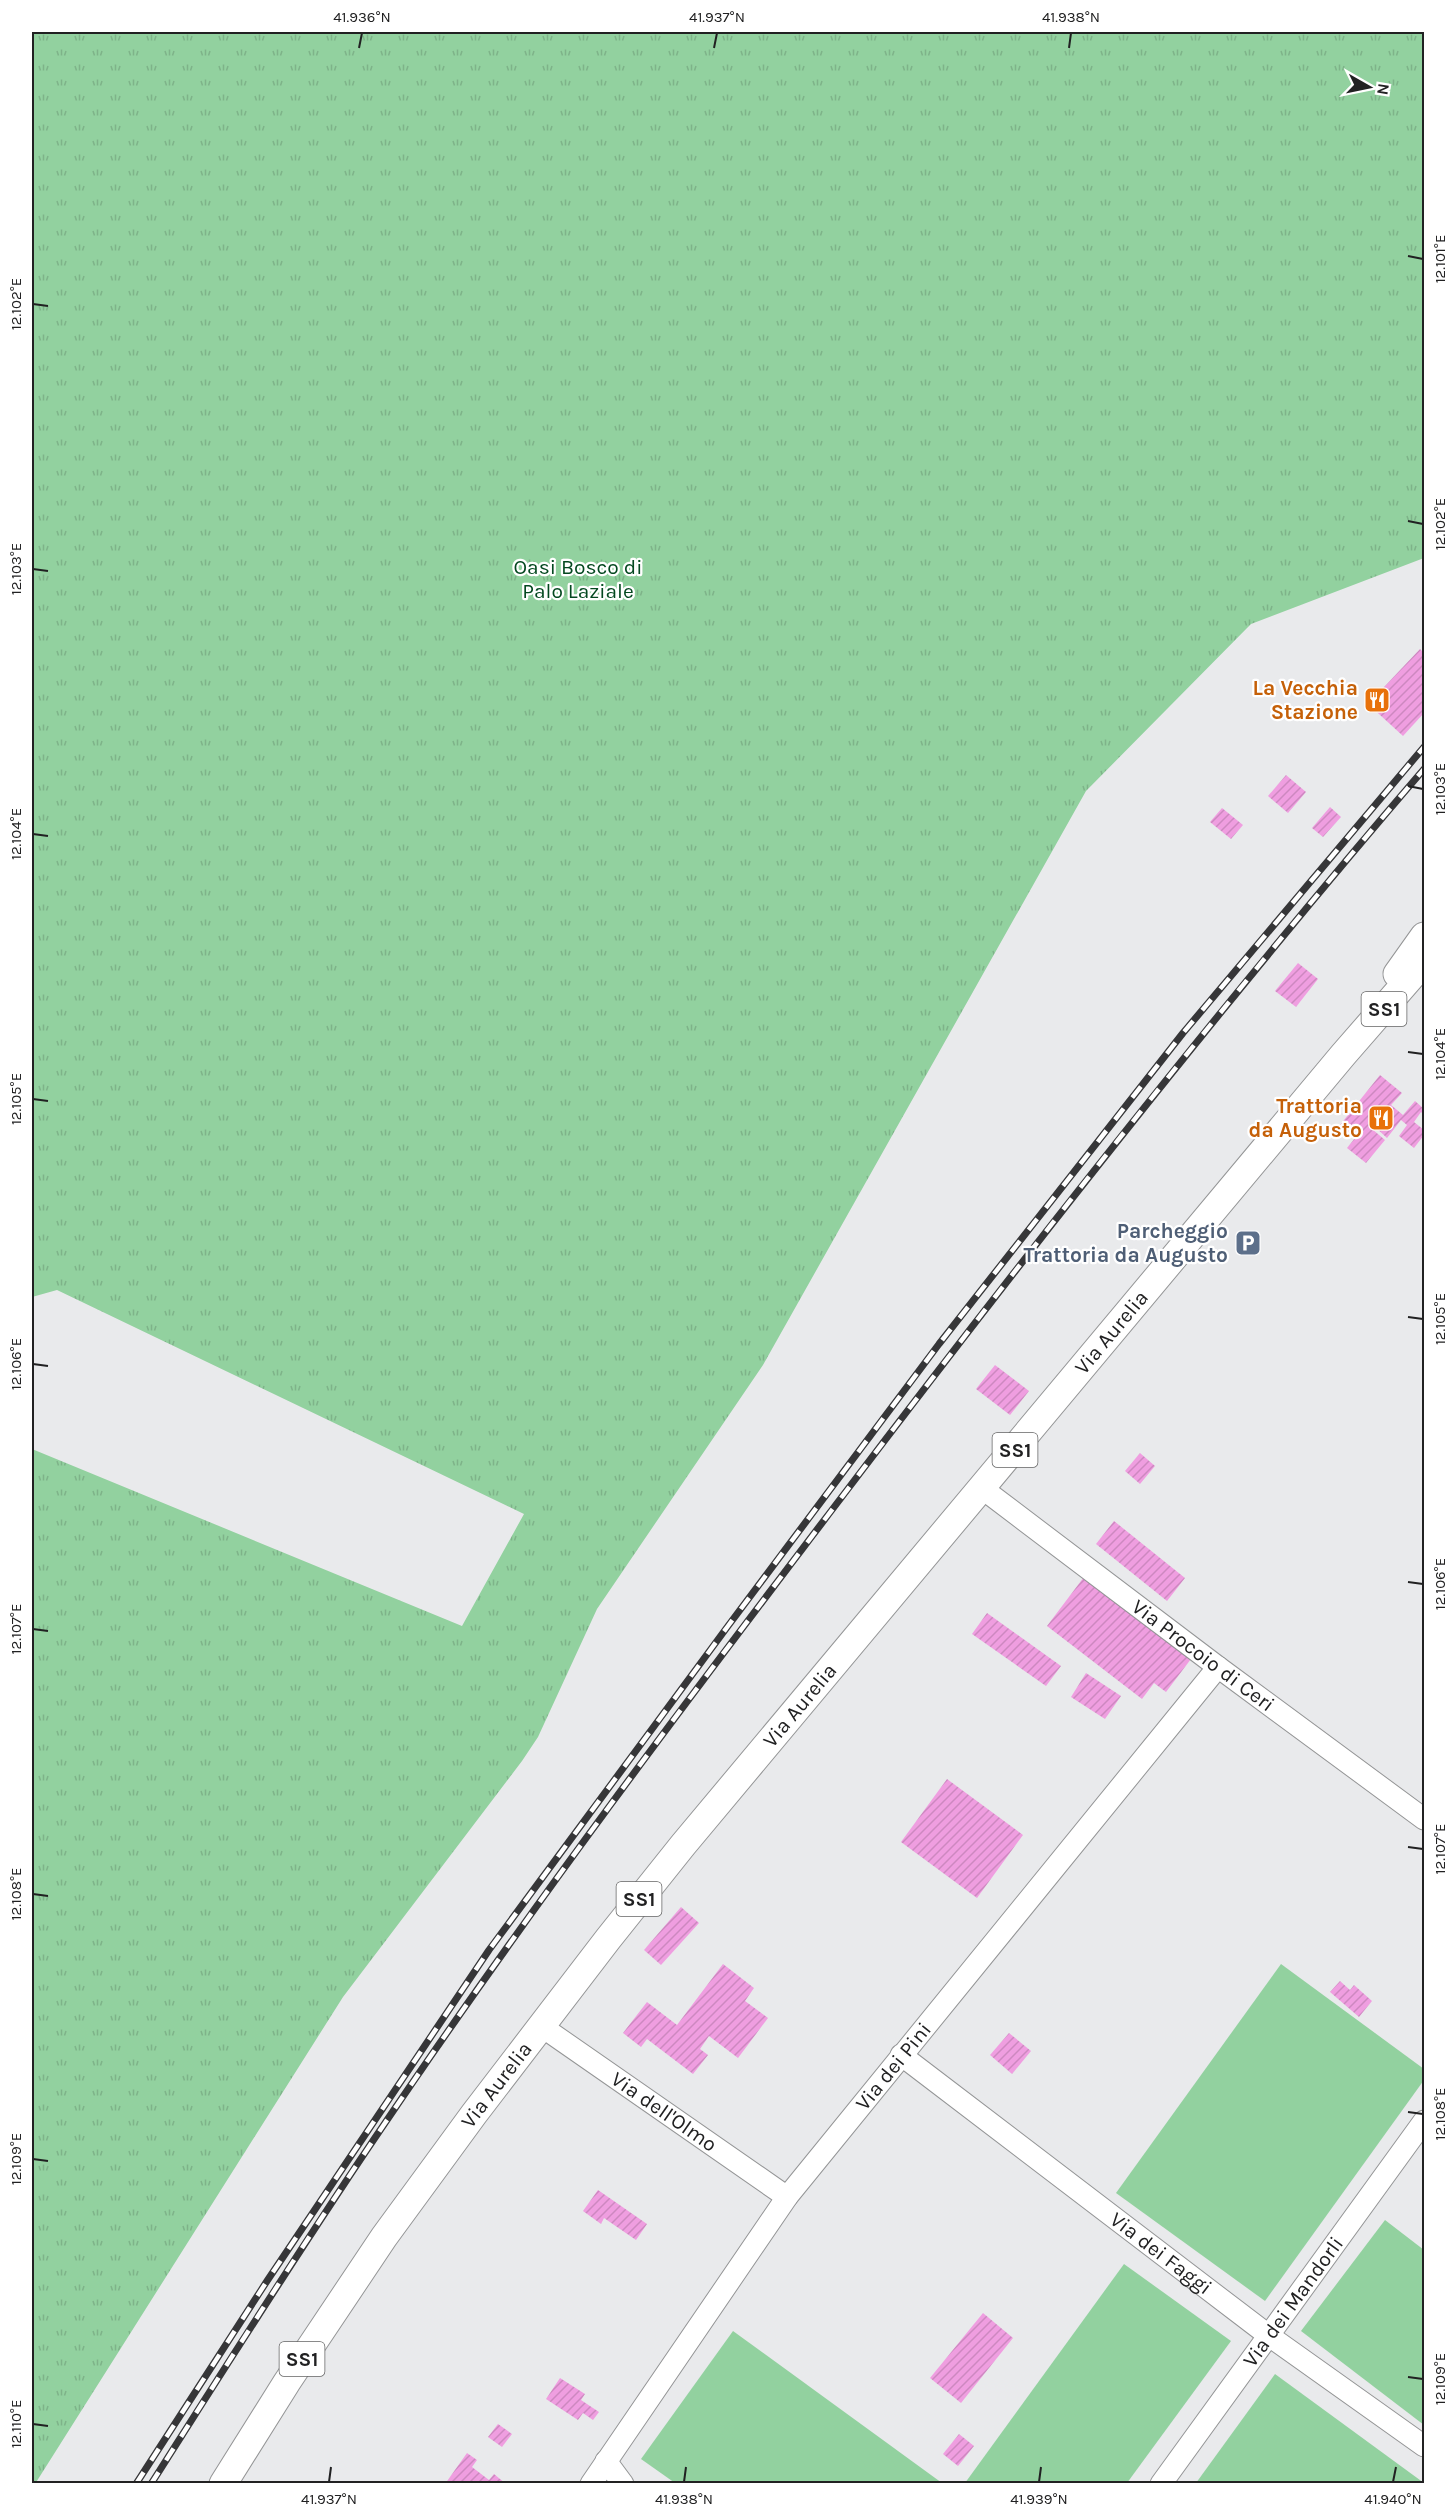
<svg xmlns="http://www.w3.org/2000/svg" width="1456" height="2515" font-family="Karla,sans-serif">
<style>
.grass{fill:#92d19f}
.park{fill:url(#park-tufts)}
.building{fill:url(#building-hatch)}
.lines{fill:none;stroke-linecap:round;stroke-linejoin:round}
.minor-casing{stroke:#949596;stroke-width:23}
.major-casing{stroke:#949596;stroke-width:29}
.minor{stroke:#fff;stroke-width:21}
.major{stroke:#fff;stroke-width:27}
.rail-casing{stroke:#363638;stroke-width:7}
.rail{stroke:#fff;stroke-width:4.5;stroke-dasharray:14;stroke-linecap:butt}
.ticks{fill:none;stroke:#212122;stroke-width:2}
.labels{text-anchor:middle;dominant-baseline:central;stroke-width:4.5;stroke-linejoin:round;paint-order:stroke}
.shield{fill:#fff;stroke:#646464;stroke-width:1.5}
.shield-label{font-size:20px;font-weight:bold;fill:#212122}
.park-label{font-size:21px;fill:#03481f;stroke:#fff}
.food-label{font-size:21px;font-weight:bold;fill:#c56008;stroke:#fff;text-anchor:end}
.service-label{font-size:21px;font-weight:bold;fill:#4e5e75;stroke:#fff;text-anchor:end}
.street-label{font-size:21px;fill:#212122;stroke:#fff}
.neatline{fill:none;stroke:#212122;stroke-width:2}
.ticks-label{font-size:15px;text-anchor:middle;fill:#212122}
</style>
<defs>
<pattern id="park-tufts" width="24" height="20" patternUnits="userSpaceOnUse" patternTransform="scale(1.5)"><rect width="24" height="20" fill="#92d19f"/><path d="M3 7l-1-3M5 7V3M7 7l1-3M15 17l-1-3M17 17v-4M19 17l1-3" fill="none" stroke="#7eb389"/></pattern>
<pattern id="building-hatch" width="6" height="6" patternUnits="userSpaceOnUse" patternTransform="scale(1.5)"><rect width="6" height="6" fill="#ef9ee0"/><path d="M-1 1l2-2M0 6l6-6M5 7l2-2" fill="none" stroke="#cd88c0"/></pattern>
</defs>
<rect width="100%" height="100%" fill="#e9eaec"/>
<!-- grass -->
<g class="grass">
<path d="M 1281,1964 L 1424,2069 L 1424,2080 L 1265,2301 L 1116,2193 Z"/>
<path d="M 1385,2220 L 1424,2250 L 1424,2425 L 1301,2331 Z"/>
<path d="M 1124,2264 L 1231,2341 L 1127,2483 L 965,2483 Z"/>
<path d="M 733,2331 L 942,2483 L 675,2483 L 641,2459 Z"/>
<path d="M 1275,2374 L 1424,2483 L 1196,2483 Z"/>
</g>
<!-- park -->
<path class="park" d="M 32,32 L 1424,32 L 1424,558 L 1251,624 L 1086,791 L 763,1365 L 597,1609 L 538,1737 L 522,1761 L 343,1997 L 35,2484 L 32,2483 L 32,1449 L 462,1626 L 524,1514 L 57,1290 L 32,1297 Z"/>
<!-- building -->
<g class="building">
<path d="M 1420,649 L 1424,653 L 1424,713 L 1403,736 L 1368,704 Z"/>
<path d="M 1286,775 L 1306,792 L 1288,813 L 1268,796 Z"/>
<path d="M 1330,807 L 1341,817 L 1323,837 L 1312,828 Z"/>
<path d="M 1222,808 L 1243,825 L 1231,839 L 1210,822 Z"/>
<path d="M 1298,963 L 1318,979 L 1296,1007 L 1275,991 Z"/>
<path d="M 1380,1075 L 1402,1093 L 1391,1105 L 1403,1115 L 1415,1101 L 1424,1109 L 1424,1115 L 1421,1112 L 1414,1122 L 1424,1130 L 1424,1135 L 1414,1148 L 1399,1136 L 1407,1125 L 1401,1120 L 1387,1138 L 1374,1126 L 1372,1129 L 1385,1140 L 1366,1163 L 1347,1148 L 1355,1138 L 1340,1125 Z"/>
<path d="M 995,1365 L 1029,1391 L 1010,1415 L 976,1389 Z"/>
<path d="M 1140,1453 L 1155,1466 L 1140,1484 L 1125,1471 Z"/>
<path d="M 1114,1521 L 1185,1578 L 1167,1601 L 1096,1544 Z"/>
<path d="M 1087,1573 L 1194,1655 L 1166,1692 L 1154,1683 L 1142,1699 L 1047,1626 Z"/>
<path d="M 987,1613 L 1061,1666 L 1046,1686 L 972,1634 Z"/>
<path d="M 1086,1673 L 1121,1696 L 1105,1719 L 1071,1697 Z"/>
<path d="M 947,1779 L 1023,1835 L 977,1898 L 901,1842 Z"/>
<path d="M 681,1907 L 699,1923 L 661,1965 L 644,1950 Z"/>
<path d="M 723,1964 L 754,1988 L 745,2001 L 768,2018 L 738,2058 L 709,2036 L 700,2049 L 708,2055 L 693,2074 L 647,2039 L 641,2047 L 623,2033 L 647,2002 L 677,2025 Z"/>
<path d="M 1340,1981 L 1350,1990 L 1354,1985 L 1372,2001 L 1359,2017 L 1330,1992 Z"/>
<path d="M 1009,2033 L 1031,2051 L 1012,2074 L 990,2055 Z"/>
<path d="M 598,2190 L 647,2224 L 636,2240 L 604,2218 L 601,2224 L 583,2211 Z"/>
<path d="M 983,2313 L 1013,2338 L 961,2403 L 930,2378 Z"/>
<path d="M 560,2378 L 585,2394 L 581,2400 L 599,2412 L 593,2420 L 583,2413 L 578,2420 L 546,2399 Z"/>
<path d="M 498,2424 L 512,2434 L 502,2447 L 488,2437 Z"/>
<path d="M 959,2434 L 974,2446 L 958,2466 L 943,2454 Z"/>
<path d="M 467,2453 L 477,2460 L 472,2467 L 489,2480 L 494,2474 L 506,2484 L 445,2484 Z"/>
</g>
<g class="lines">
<!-- minor casing -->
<g class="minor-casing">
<g id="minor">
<path id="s1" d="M 983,1489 L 1218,1667 L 1424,1819"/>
<path id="s2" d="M 541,2026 L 787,2197"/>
<path id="s3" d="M 901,2055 L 1268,2335 L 1424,2446"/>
<path d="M 606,2461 L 623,2484"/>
<path id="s4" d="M 591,2484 L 787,2197 L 1218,1667"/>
<path id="s5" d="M 1161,2484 L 1424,2121"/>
</g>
</g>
<!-- major casing -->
<g class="major-casing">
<g id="major">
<path d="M 1397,974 L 1424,936"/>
<path id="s6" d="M 223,2484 L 287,2382 L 384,2237 L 474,2114 L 608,1939 L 683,1845 L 1343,1055 L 1424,962"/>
</g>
</g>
<!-- minor -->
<use href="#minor" class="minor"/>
<!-- major -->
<use href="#major" class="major"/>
<!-- rail casing -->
<g class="rail-casing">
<g id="rail">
<path d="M 136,2484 L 267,2281 L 489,1950 L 728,1626 L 939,1344 L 1183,1033 L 1424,747"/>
<path d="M 151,2484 C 228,2363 304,2242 385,2123 C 529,1910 685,1703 841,1498 C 1029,1250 1221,1005 1424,769"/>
</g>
</g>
<!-- rail -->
<use href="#rail" class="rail"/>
</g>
<!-- ticks -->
<path class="ticks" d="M 359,48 L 362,33M 714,48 L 717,33M 1069,48 L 1071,33M 1408,256 L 1423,259M 33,304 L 48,306M 1408,521 L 1423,524M 33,569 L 48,571M 1408,786 L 1423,789M 33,834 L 48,836M 1408,1052 L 1423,1054M 33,1099 L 48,1101M 1408,1317 L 1423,1319M 33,1364 L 48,1366M 1408,1582 L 1423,1584M 33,1629 L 48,1631M 1408,1847 L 1423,1849M 33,1894 L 48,1896M 1408,2112 L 1423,2114M 33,2159 L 48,2161M 1408,2377 L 1423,2379M 33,2424 L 48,2426M 329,2482 L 331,2467M 684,2482 L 686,2467M 1039,2482 L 1041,2467M 1393,2482 L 1396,2467"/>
<!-- icons -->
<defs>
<g id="restaurant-square" transform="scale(1.35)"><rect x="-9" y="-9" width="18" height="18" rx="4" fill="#e8710a" stroke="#fff"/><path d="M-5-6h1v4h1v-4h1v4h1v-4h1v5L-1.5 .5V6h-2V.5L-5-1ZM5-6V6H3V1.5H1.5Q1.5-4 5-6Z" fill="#fff"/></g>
<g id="parking-square" transform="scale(1.35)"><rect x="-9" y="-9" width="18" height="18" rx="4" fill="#5c6f8a" stroke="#fff"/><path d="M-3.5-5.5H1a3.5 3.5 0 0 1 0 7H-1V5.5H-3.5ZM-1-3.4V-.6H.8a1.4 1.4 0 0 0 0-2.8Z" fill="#fff"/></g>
</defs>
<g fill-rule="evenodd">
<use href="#restaurant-square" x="1377" y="700"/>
<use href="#restaurant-square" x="1381" y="1118"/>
<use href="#parking-square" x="1248" y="1243"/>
</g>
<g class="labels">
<!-- shield labels -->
<g class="shield">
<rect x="1361.5" y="992" width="45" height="34" rx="4.5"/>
<rect x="992.5" y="1433" width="45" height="34" rx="4.5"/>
<rect x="616.5" y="1882" width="45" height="34" rx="4.5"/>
<rect x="279.5" y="2342" width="45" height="34" rx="4.5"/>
</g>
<g class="shield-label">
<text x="1384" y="1009">SS1</text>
<text x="1015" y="1450">SS1</text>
<text x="639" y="1899">SS1</text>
<text x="302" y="2359">SS1</text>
</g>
<!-- park labels -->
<g class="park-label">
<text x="578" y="567">Oasi Bosco di<tspan x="578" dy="24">Palo Laziale</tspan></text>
</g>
<!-- food labels -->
<g class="food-label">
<text x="1358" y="688">La Vecchia<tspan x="1358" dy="24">Stazione</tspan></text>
<text x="1362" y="1106">Trattoria<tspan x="1362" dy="24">da Augusto</tspan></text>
</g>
<!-- service labels -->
<g class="service-label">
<text x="1228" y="1231">Parcheggio<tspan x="1228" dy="24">Trattoria da Augusto</tspan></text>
</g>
<!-- street labels -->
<g class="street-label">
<text stroke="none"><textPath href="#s6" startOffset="1456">Via Aurelia</textPath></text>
<text stroke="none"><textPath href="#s1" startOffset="276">Via Procoio di Ceri</textPath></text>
<text stroke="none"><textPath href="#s6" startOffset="970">Via Aurelia</textPath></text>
<text stroke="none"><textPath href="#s4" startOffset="516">Via dei Pini</textPath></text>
<text stroke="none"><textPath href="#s6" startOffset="484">Via Aurelia</textPath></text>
<text stroke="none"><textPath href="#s2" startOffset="150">Via dell'Olmo</textPath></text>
<text stroke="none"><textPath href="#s3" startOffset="327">Via dei Faggi</textPath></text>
<text stroke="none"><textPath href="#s5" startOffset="225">Via dei Mandorli</textPath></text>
</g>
</g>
<!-- border -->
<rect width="1456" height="2515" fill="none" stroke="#ffffff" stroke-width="66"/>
<!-- north arrow -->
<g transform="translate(1369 87) rotate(99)" stroke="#ffffff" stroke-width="4.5" paint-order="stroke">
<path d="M0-4.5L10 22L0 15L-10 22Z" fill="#212122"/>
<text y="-9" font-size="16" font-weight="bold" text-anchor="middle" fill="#212122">N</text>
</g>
<rect x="33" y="33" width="1390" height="2449" class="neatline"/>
<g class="ticks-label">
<text x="362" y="22">41.936°N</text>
<text x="717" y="22">41.937°N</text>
<text x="1071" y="22">41.938°N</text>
<text transform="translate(1440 259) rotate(-90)" y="5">12.101°E</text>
<text transform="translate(16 304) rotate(-90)" y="5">12.102°E</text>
<text transform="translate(1440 524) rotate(-90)" y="5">12.102°E</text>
<text transform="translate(16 569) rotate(-90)" y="5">12.103°E</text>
<text transform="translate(1440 789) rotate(-90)" y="5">12.103°E</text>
<text transform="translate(16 834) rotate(-90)" y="5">12.104°E</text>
<text transform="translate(1440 1054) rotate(-90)" y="5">12.104°E</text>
<text transform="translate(16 1099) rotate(-90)" y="5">12.105°E</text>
<text transform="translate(1440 1319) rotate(-90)" y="5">12.105°E</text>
<text transform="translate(16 1364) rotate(-90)" y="5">12.106°E</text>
<text transform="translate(1440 1584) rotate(-90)" y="5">12.106°E</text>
<text transform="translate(16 1629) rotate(-90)" y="5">12.107°E</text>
<text transform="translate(1440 1849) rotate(-90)" y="5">12.107°E</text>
<text transform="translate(16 1894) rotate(-90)" y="5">12.108°E</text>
<text transform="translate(1440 2114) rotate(-90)" y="5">12.108°E</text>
<text transform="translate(16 2159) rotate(-90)" y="5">12.109°E</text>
<text transform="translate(1440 2379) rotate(-90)" y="5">12.109°E</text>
<text transform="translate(16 2424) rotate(-90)" y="5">12.110°E</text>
<text x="329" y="2504">41.937°N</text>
<text x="684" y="2504">41.938°N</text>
<text x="1039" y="2504">41.939°N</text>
<text x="1393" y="2504">41.940°N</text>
</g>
</svg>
